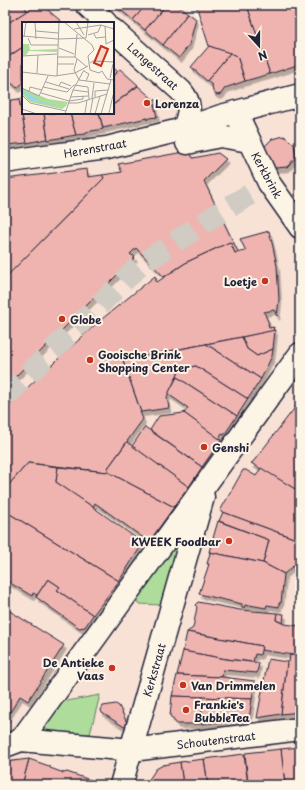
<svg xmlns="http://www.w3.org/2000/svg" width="305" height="790" font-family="'Playpen Sans',sans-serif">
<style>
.built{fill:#f8e2d5;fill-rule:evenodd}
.green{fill:#aedc9b;stroke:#687f6b}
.building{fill:#efb4af;stroke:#22223b;filter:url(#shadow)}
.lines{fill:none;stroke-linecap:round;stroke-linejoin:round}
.minor-tunnel{stroke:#d0cbc3;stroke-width:22;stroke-dasharray:22 11;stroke-linecap:butt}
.minor-casing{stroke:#22223b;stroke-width:25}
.minor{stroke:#fcf5e5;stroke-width:22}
.poi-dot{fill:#c8321e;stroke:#fcf5e5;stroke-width:1.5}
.labels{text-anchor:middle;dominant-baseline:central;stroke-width:4;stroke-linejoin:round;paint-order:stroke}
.street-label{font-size:11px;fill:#22223b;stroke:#fcf5e5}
.poi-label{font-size:11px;font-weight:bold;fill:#22223b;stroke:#fcf5e5;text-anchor:start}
.inset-road{fill:none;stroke:#a5a1a1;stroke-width:1}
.view{fill:#c8321e;fill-opacity:0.15;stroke:#c8321e;stroke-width:2}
.inset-edge{fill:none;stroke:#22223b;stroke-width:2}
</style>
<defs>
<filter id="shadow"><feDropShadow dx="2.5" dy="4.5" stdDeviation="0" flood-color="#0004"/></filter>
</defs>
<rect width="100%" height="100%" fill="#fcf5e5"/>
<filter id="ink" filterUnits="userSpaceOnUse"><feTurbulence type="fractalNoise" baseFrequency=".025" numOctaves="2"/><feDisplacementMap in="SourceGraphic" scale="8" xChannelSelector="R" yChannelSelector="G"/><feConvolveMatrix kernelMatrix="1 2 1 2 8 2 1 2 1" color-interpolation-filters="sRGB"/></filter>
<g filter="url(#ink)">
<!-- built -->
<path class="built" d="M 5,5 L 186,5 L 233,56 L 300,25 L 300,785 L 5,785 ZM 23,23 L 113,23 L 113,113 L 23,113 Z"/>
<!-- green -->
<g class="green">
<path d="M 176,542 L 183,545 L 163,605 L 138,604 L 133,597 Z"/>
<path d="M 100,695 L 90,734 L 51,737 L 42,725 L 56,703 Z"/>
</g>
<!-- building -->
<g class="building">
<path d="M 5,5 L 24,5 L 27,11 L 5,25 Z"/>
<path d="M 36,5 L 42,5 L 62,22 L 23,23 L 23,47 L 6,58 L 5,25 Z"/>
<path d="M 117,5 L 146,5 L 133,20 L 116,6 Z"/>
<path d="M 146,5 L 166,5 L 145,30 L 133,20 Z"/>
<path d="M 166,5 L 177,5 L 188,13 L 163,45 L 145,30 Z"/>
<path d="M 196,5 L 247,5 L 270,74 L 245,81 L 237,56 L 209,46 Z"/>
<path d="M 247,5 L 300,5 L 300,64 L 270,74 Z"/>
<path d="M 188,13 L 196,19 L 189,45 L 179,58 L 163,45 Z"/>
<path d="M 209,46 L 230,53 L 207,81 L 191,67 Z"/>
<path d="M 23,47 L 23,83 L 17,88 L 5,77 L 5,59 Z"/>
<path d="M 230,53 L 237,56 L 245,81 L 225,88 L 221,94 L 217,95 L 213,92 L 212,85 L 207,81 Z"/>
<path d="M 113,67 L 118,72 L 113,76 Z"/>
<path d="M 120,69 L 138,85 L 113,105 L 113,76 Z"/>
<path d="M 138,86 L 154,100 L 155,99 L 156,100 L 154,104 L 157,117 L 149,118 L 147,120 L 147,118 L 103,128 L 99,113 L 113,113 L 113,105 Z"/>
<path d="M 23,98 L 23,113 L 44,113 L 48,140 L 46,139 L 27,143 L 19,99 Z"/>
<path d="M 19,99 L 27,143 L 6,145 L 5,101 Z"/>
<path d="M 44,113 L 70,113 L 76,135 L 48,140 Z"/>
<path d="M 70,113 L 99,113 L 103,129 L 86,132 L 86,134 L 76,135 Z"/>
<path d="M 284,136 L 294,144 L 296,157 L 287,167 L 275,168 L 265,160 L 264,147 L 272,139 Z"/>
<path d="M 189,151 L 193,158 L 218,153 L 226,159 L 204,181 L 238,252 L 235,253 L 230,242 L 187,262 L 164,277 L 136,248 L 130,254 L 135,257 L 5,387 L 5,278 L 104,178 L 102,175 L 122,172 L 118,164 Z"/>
<path d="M 87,169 L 88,177 L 102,175 L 104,178 L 5,278 L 5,179 Z"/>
<path d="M 269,231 L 273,247 L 277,266 L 279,299 L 277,316 L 274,310 L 264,312 L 269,324 L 268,324 L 269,328 L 274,327 L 273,331 L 123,360 L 141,412 L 140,412 L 143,419 L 108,468 L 108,472 L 28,463 L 5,489 L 5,410 L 27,388 L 97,323 L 155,276 L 157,279 L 155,280 L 157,282 L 187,262 L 230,242 L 235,253 L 246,251 L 240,239 Z"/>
<path d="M 275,330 L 273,349 L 257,356 L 247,349 L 242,337 Z"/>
<path d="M 242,337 L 247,349 L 257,356 L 273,349 L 272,356 L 261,379 L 206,344 Z"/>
<path d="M 206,344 L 261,379 L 248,399 L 196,366 L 180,369 L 167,397 L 169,408 L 141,412 L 123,360 Z"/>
<path d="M 196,366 L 248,399 L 237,416 L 177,377 L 180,369 Z"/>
<path d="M 177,377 L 237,416 L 224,435 L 222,434 L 219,439 L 184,413 L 188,408 L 168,394 Z"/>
<path d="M 300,401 L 300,492 L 251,463 L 253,462 Z"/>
<path d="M 184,413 L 221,440 L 202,467 L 150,430 L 159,416 Z"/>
<path d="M 145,427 L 202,467 L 189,487 L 132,446 Z"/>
<path d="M 127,442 L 189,487 L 174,507 L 108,472 L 108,468 Z"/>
<path d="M 28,463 L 58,467 L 56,482 L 79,497 L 143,543 L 119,581 L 5,511 L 5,489 Z"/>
<path d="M 58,467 L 108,472 L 174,507 L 149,542 L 95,503 L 93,507 L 56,482 Z"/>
<path d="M 261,468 L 300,492 L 300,533 L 296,539 L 220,511 L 243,470 L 246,470 L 256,476 Z"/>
<path d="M 5,511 L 119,581 L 93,615 L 57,590 L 60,587 L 48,579 L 36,597 L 37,595 L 33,593 L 32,596 L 5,580 Z"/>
<path d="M 223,512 L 296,539 L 300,533 L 300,560 L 284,574 L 263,563 L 269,540 L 219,521 Z"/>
<path d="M 218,521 L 269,540 L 263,563 L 209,552 Z"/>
<path d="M 209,552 L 263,563 L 284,574 L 281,603 L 279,603 L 279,607 L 267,605 L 266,608 L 249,605 L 249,606 L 245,605 L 244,608 L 242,607 L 242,604 L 199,594 L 209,564 L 207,564 L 210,553 Z"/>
<path d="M 48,579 L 60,587 L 57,590 L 93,615 L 85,627 L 79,628 L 36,597 Z"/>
<path d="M 198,602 L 240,610 L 277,613 L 276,620 L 284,624 L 300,626 L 300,656 L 261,650 L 262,646 L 187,632 L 193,628 L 197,607 L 195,605 Z"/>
<path d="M 5,608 L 64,645 L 28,701 L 20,696 L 6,719 Z"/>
<path d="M 277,613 L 284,614 L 283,623 L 276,620 Z"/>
<path d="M 187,632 L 262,646 L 260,655 L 255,654 L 253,662 L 226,659 L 183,651 Z"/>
<path d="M 183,651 L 226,659 L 259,663 L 257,673 L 223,670 L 222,677 L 177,675 Z"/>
<path d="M 290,655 L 300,656 L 300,712 L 281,714 L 287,662 L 289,662 Z"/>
<path d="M 268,659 L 287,662 L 281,714 L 257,718 Z"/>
<path d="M 177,675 L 222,677 L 255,681 L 252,699 L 172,696 Z"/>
<path d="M 172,696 L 202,697 L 202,724 L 177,724 L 170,716 Z"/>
<path d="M 202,697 L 252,699 L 249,719 L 202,724 Z"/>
<path d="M 116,704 L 119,706 L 127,723 L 126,728 L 102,713 L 101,710 L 103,706 Z"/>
<path d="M 299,747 L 300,747 L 300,785 L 285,785 L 281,749 Z"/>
<path d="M 281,749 L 285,785 L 248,785 L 245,753 Z"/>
<path d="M 244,754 L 248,785 L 208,785 L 204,759 Z"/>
<path d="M 29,759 L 49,766 L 50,768 L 64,773 L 67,772 L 102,784 L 101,785 L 22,785 Z"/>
<path d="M 29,759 L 22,785 L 5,785 L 5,762 Z"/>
<path d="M 204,759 L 208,785 L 183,785 L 180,762 Z"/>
<path d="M 180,762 L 183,785 L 153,785 L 148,781 L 156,769 L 163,765 Z"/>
</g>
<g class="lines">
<!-- minor-tunnel -->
<path class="minor-tunnel" d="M 5,397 L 139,266 L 219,213 L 269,183"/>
<!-- minor casing -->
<g class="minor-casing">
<g id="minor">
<path d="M 87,5 L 106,23"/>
<path d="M 113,30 L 181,91 C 193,105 189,112 184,129"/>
<path d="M 236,112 L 269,183 L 300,227"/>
<path d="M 187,143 L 220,136 L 249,141"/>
<path d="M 5,162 L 38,157 L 107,148 L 184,129 L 221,116 L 300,95"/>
<path d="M 21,740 L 300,354"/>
<path d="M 5,746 L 21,740 L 132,750 L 300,729"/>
<path d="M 121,785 L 203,497"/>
</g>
</g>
<!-- minor -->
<use href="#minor" class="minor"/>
</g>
</g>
<!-- markers -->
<g class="poi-dot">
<circle cx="147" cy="103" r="4"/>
<circle cx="265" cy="281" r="4"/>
<circle cx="62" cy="319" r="4"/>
<circle cx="90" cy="360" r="4"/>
<circle cx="204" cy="447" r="4"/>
<circle cx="229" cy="541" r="4"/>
<circle cx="112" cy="668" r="4"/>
<circle cx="183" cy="685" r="4"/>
<circle cx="186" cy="710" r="4"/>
</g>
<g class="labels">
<!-- street labels -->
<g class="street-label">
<text transform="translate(153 66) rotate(42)">Langestraat</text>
<text transform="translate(95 148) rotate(-10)">Herenstraat</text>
<text transform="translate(267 175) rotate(61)">Kerkbrink</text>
<text transform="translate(154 670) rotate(-74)">Kerkstraat</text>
<text transform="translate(216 740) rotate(-7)">Schoutenstraat</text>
</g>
<!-- poi labels -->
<g class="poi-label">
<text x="155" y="103">Lorenza</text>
<text x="257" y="281" text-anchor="end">Loetje</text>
<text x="70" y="319">Globe</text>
<text x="98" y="354">Gooische Brink<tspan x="98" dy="13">Shopping Center</tspan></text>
<text x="212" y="447">Genshi</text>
<text x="221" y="541" text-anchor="end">KWEEK Foodbar</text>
<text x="104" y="662" text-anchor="end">De Antieke<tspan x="104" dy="13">Vaas</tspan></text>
<text x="191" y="685">Van Drimmelen</text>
<text x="194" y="704">Frankie's<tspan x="194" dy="13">BubbleTea</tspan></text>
</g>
</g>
<!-- overview -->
<g transform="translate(22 22)">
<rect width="92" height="92" fill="#fcf5e5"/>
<path d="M 0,22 L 7,22 L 8,28 L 35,27 L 35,30 L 7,29 L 4,33 L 0,33 ZM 0,66 L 26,77 L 46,80 L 44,84 L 40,87 L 8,80 L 0,72 Z" fill="#aedc9b"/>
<path d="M 0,68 L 18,79 L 38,85 L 9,78 Z" fill="#93d5f4"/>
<path class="inset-road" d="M 13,0 L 14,17M 42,0 L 70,23 L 72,28 L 66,34 L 68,48 L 77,51 L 80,49 L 85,57 L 92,58M 54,0 L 62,13M 83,4 L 84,22 L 92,18M 52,7 L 79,3 L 92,7M 14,9 L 36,11M 72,12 L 74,16 L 83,15M 66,13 L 76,10 L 79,3M 0,14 L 36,17M 2,15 L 4,0M 6,16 L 9,23 L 36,23M 36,17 L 64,16 L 66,0M 37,26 L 52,32M 0,34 L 35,32M 35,35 L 53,35 L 65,45M 53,35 L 55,12M 55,37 L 52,48 L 57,58 L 88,62M 68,41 L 71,39 L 92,40M 36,42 L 52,42M 62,49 L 67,52 L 64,59M 0,50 L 33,54 L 53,51 L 66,44M 15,51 L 16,33M 35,54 L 37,0M 88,56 L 91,42M 24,60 L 47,67M 37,64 L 39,60 L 49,64M 21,65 L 45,70 L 52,63 L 66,65 L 67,77M 0,66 L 17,74 L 26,54M 51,68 L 66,70M 7,69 L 8,65 L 20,68M 19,71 L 47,79 L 61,77 L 61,74M 0,73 L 8,81 L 44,89M 49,75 L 66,74M 73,75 L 73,69 L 86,68M 70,76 L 72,61M 46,81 L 56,81 L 85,72M 0,87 L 15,92M 63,91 L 65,78M 87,91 L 91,73M 43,92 L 51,68 L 62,48M 68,92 L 71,76M 73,92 L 78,74M 79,92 L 89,58"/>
<path class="view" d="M 79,24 L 86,27 L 79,44 L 72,41 Z"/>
<rect width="92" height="92" class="inset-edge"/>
</g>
<!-- margin -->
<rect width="305" height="790" fill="none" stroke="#fcf5e5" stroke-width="20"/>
<rect x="10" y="10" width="285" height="770" fill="none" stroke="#22223b" stroke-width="1.5" filter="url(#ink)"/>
<!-- north arrow -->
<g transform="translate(259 46) rotate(159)" stroke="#fcf5e5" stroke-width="3" paint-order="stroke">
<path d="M0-3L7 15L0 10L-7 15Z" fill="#22223b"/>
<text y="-6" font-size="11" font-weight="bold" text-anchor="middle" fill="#22223b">N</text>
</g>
</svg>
